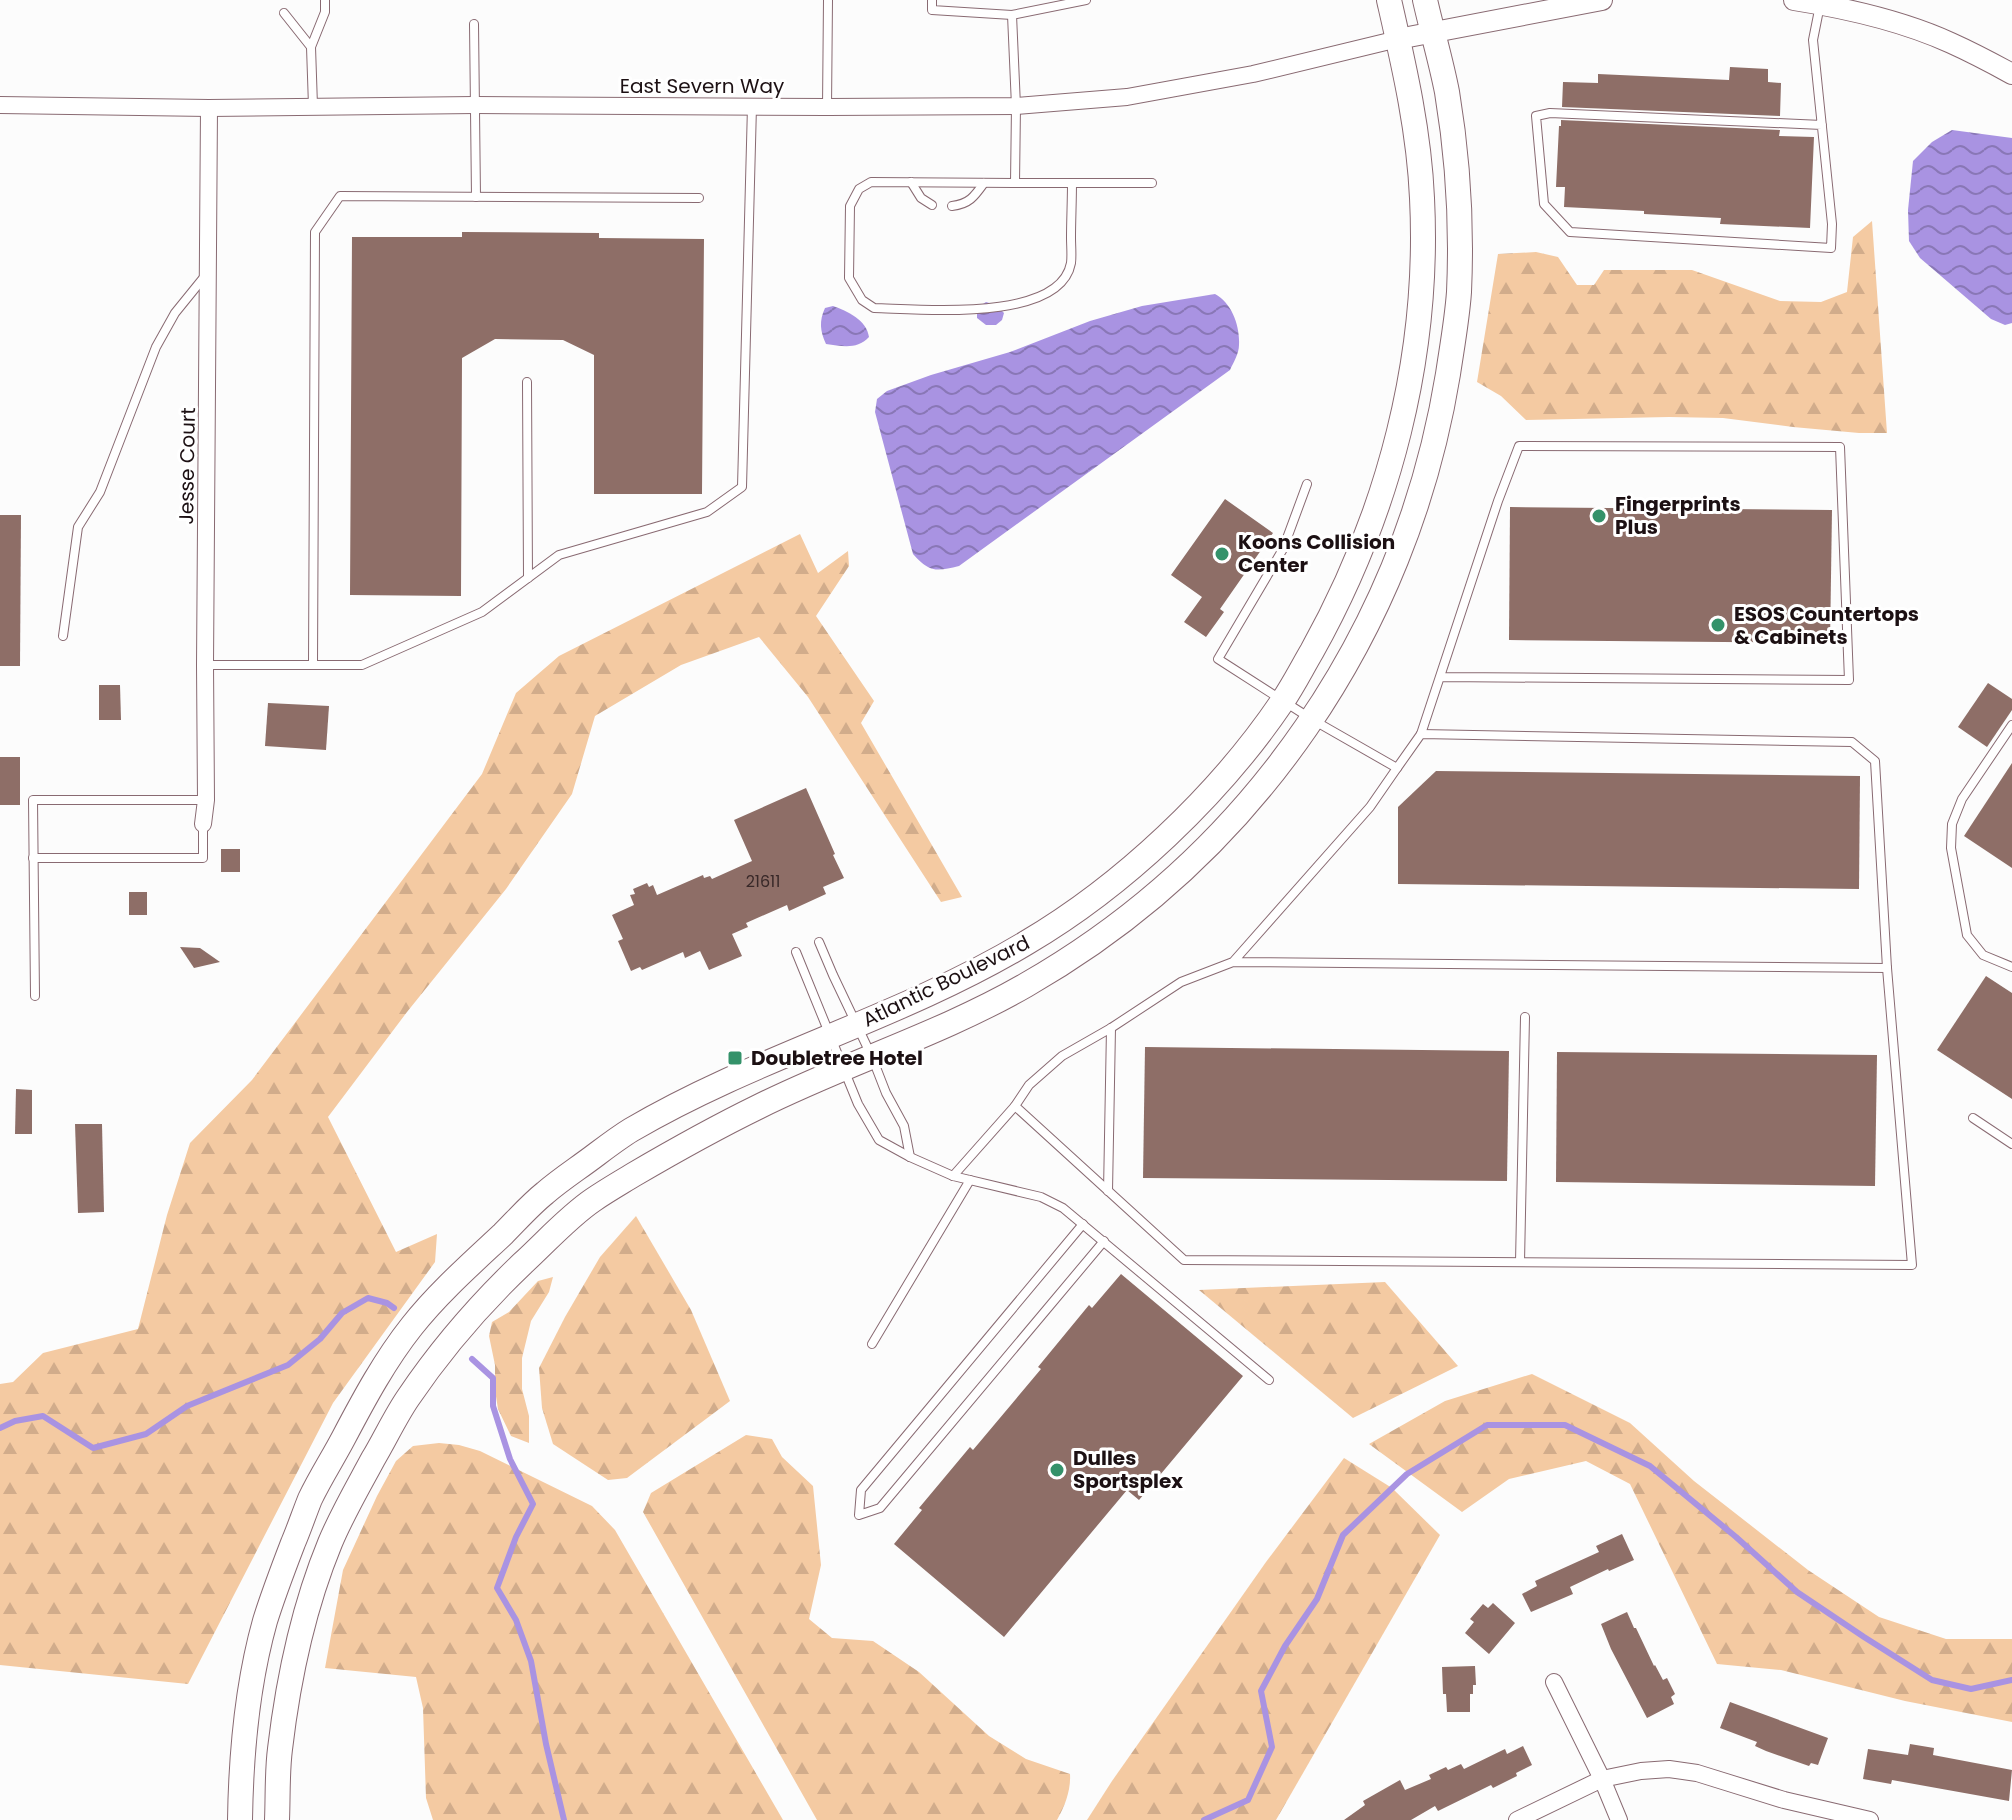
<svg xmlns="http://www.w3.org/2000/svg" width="2012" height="1820" font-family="Poppins,sans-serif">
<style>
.forest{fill:url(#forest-firs)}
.water{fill:url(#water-waves)}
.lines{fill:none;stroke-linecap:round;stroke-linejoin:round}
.stream{stroke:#a993e2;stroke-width:6}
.building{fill:#8e6e67}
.service-casing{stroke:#896a72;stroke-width:10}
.minor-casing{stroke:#896a72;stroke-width:18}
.tertiary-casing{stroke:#896a72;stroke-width:22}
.secondary-casing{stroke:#896a72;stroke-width:26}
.service{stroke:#fff;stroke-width:8}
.minor{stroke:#fff;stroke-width:16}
.tertiary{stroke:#fff;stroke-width:20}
.secondary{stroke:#fff;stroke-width:24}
.poi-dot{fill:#34926a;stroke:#fff;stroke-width:3}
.labels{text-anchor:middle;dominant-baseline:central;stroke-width:6;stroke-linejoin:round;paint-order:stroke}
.number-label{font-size:16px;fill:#382828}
.street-label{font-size:20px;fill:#1c1013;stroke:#fff}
.poi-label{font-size:20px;font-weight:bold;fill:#1c1013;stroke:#fff;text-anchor:start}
</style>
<defs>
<pattern id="forest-firs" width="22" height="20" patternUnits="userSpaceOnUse" patternTransform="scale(2)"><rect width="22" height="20" fill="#f4caa2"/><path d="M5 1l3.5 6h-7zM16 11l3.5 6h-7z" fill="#d1ac8b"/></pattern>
<pattern id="water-waves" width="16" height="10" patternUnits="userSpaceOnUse" patternTransform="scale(2)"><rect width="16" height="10" fill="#a993e2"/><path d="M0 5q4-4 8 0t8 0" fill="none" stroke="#8977b6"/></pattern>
</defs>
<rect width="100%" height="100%" fill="#fcfcfc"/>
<!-- forest -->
<g class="forest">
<path d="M 1872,221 L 1887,433 L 1859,433 L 1793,427 L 1723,418 L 1669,417 L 1526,420 L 1501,396 L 1477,382 L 1498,254 L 1536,252 L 1558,257 L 1577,285 L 1594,285 L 1604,270 L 1692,270 L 1780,301 L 1821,302 L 1847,292 L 1853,237 Z"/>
<path d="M 800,534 L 818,573 L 848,551 L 849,566 L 816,616 L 874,701 L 861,723 L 962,897 L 941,902 L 808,697 L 759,637 L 681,665 L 595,716 L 572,794 L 506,889 L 407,1012 L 328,1117 L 396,1252 L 437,1234 L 435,1262 L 333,1403 L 188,1684 L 0,1665 L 0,1384 L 13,1382 L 43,1353 L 138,1329 L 167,1215 L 190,1143 L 252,1080 L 482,774 L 516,693 L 559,656 Z"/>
<path d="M 636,1216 L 691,1310 L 730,1401 L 627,1478 L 608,1480 L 553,1444 L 542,1408 L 539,1368 L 565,1317 L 600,1257 Z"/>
<path d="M 553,1277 L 549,1292 L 531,1321 L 522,1358 L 522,1389 L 529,1416 L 529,1443 L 511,1436 L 498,1409 L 495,1390 L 495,1365 L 489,1336 L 492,1322 L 509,1312 L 538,1281 Z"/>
<path d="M 1385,1282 L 1458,1366 L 1353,1418 L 1199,1290 Z"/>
<path d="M 1532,1374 L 1630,1423 L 1694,1481 L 1808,1570 L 1879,1617 L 1946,1639 L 2012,1639 L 2012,1722 L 1905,1701 L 1781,1670 L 1717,1664 L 1630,1484 L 1586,1461 L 1509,1479 L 1462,1512 L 1369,1444 L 1445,1401 Z"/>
<path d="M 746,1435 L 772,1439 L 782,1457 L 813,1486 L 821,1565 L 809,1619 L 832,1638 L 873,1641 L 919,1672 L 989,1736 L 1026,1759 L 1070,1774 C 1071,1790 1065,1806 1057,1820 L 817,1820 L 643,1512 L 651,1493 Z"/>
<path d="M 439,1443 L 459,1445 L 480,1451 L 592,1506 L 615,1530 L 783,1820 L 433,1820 L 426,1798 L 423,1708 L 416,1677 L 325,1668 L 343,1570 L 377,1496 L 396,1461 L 413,1446 Z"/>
<path d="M 1344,1458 L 1392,1488 L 1440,1535 L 1276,1820 L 1087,1820 L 1112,1781 L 1266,1562 Z"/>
</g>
<!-- water -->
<g class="water">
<path d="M 1952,130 L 2012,138 L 2012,323 L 2005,325 L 1991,319 L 1920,258 L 1909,241 L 1908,210 L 1913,161 L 1932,142 Z"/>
<path d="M 1215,294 C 1232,303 1240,326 1239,345 C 1239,354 1233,363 1230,370 L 959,566 C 936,572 929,572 913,554 L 875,412 L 877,399 L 887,391 L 931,375 L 1010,352 L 1090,321 L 1142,306 Z"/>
<path d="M 986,302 L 996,305 L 1004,313 L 1002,320 L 996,325 L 986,325 L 977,318 L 977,308 Z"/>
<path d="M 833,306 C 847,311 867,320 869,337 C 857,350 842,346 826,344 C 820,331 819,321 825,308 Z"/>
</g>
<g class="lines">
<!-- stream -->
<g class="stream">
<path d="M 472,1359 L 493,1378 L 493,1406 L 510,1459 L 533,1504 L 516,1537 L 497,1588 L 516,1620 L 531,1661 L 546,1744 L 564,1820"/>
<path d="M 0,1428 L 15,1421 L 43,1416 L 93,1448 L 146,1434 L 187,1406 L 288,1365 L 320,1339 L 342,1313 L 368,1298 L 387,1303 L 394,1308"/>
<path d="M 1204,1820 L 1248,1800 L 1272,1747 L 1261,1691 L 1285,1646 L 1317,1599 L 1343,1535 L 1407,1474 L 1487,1425 L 1565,1425 L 1650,1466 L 1736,1537 L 1797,1592 L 1864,1637 L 1932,1680 L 1971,1689 L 2012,1680"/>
</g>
</g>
<!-- building -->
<g class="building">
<path d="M 1730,67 L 1768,69 L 1768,82 L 1781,83 L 1780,116 L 1562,107 L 1563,82 L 1598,83 L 1598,74 L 1729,80 Z"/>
<path d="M 1561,120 L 1780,130 L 1779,136 L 1814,137 L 1810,228 L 1720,224 L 1721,218 L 1644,214 L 1644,211 L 1564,207 L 1565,187 L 1556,187 L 1559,126 L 1561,126 Z"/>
<path d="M 462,232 L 599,233 L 599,238 L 704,239 L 702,494 L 594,494 L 594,355 L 563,340 L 495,339 L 462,358 L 461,596 L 350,595 L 352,237 L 462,237 Z"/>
<path d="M 1225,499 L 1273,533 L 1220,609 L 1224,612 L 1206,637 L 1184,622 L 1202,597 L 1171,575 Z"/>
<path d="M 1510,507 L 1832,510 L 1830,643 L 1509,640 Z"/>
<path d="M 0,515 L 21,515 L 20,666 L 0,666 Z"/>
<path d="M 1988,683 L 2012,699 L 2012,710 L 1987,747 L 1958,727 Z"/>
<path d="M 99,685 L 120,685 L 121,720 L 99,720 Z"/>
<path d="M 268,703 L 329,706 L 326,750 L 265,746 Z"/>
<rect x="0" y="757" width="20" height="48"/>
<path d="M 2012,763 L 2012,868 L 1964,836 Z"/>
<path d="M 1436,771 L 1860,776 L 1859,889 L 1398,884 L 1398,807 Z"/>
<path d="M 806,788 L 835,854 L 833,855 L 844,878 L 823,887 L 826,894 L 789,911 L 787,905 L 746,923 L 748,927 L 732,934 L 742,956 L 709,970 L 700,951 L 685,958 L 683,952 L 642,970 L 640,967 L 631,971 L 618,941 L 623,939 L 612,915 L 634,905 L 630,895 L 635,894 L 633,889 L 647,883 L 649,887 L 653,885 L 657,895 L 703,875 L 704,878 L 710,876 L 712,879 L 752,861 L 734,820 Z"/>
<rect x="221" y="849" width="19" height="23"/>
<rect x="129" y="892" width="18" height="23"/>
<path d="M 180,947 L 200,948 L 220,962 L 194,968 Z"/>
<path d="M 1986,976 L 2012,993 L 2012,1099 L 1937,1050 Z"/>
<path d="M 1145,1047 L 1509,1051 L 1507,1181 L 1143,1178 Z"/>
<path d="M 1557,1052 L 1877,1055 L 1875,1186 L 1556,1182 Z"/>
<path d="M 16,1089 L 32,1090 L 32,1134 L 15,1134 Z"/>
<path d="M 75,1124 L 102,1124 L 104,1212 L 78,1213 Z"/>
<path d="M 1121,1274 L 1243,1376 L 1139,1500 L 1127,1490 L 1004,1637 L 894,1544 L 922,1510 L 919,1508 L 970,1447 L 973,1450 L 1041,1369 L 1038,1367 L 1089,1305 L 1092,1308 Z"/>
<path d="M 1622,1534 L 1634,1560 L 1609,1571 L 1608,1569 L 1570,1587 L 1573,1594 L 1531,1612 L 1522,1594 L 1537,1586 L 1535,1581 L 1599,1552 L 1596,1546 Z"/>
<path d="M 1493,1603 L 1515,1623 L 1489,1654 L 1465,1633 L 1474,1622 L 1470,1619 L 1483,1604 L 1488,1608 Z"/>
<path d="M 1627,1612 L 1634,1628 L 1636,1628 L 1654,1666 L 1655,1665 L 1663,1680 L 1667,1678 L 1675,1694 L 1671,1697 L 1674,1704 L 1647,1718 L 1611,1649 L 1601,1624 Z"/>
<path d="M 1475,1666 L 1476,1685 L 1473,1685 L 1473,1694 L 1470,1694 L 1470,1712 L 1447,1712 L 1446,1694 L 1443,1694 L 1442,1667 Z"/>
<path d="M 1730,1702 L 1828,1738 L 1818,1765 L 1811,1763 L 1809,1766 L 1766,1751 L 1755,1746 L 1757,1742 L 1720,1728 Z"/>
<path d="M 1910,1744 L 1934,1748 L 1933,1755 L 2012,1770 L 2009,1801 L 1892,1780 L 1891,1784 L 1863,1779 L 1868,1749 L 1908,1755 Z"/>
<path d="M 1523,1746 L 1532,1765 L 1516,1773 L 1517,1776 L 1493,1788 L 1491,1785 L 1438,1811 L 1435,1806 L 1411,1820 L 1344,1820 L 1365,1805 L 1363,1801 L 1400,1780 L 1405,1790 L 1431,1779 L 1429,1775 L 1446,1767 L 1448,1770 L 1461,1764 L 1464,1769 L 1505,1749 L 1507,1754 Z"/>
</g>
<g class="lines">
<!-- service casing -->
<g class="service-casing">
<g id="service">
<path d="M 932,0 L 932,10 L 1012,15 L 1086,0"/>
<path d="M 1820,5 L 1813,40 L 1832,224 L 1831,248 L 1570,232 L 1544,204 L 1536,116 L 1550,113 L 1822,125"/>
<path d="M 284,13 L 311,47 L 313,106"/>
<path d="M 1012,15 L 1016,106 L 1015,183 L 871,182 L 859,189 L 850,206 L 849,278 L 862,300 L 874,308 C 919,309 1060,323 1071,263 C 1072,255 1071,246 1071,238 C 1071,220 1072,201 1072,183 L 1015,183"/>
<path d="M 474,24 L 476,197"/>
<path d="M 311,47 L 325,12 L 325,0"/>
<path d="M 827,107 L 828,0"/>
<path d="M 911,182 L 921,198 L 932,205"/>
<path d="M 1072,183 L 1152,183"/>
<path d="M 952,206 C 969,204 974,197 984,183"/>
<path d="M 527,382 L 528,578"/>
<path d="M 63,636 L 78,527 L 100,492 L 156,347 L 175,313 L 205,276"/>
<path d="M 206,665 L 362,665 L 482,612 L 559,555 L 707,512 L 742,487 L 752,106"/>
<path d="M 313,665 L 315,232 L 340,196 L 699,198"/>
<path d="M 2012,725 L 1962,799 L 1952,824 L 1951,848 L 1967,935 L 1983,955 L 2012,967"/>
<path d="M 1421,734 L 1498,501 L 1519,446 L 1840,447 L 1849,680 L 1441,677"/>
<path d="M 1397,768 L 1421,734 L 1852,742 L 1875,761 L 1887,968"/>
<path d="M 33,858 L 203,858 L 203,824"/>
<path d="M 819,942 L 833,975 L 872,1057 L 886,1093 L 904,1126 L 910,1157"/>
<path d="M 796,952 L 858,1104 L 879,1140 L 910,1157 L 953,1176 L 1041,1197 L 1063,1208 L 1269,1380"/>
<path d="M 1233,962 L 1181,982 L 1111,1028 L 1062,1056 L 1029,1085 L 1015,1106 L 1184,1260 L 1912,1265 L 1887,968 L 1233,962 L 1370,807 L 1397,768 L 1313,720 L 1218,659 L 1283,549 L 1307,484"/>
<path d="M 35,996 L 33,800 L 206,800"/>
<path d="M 1973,1118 L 2012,1144"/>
<path d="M 953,1176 L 1015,1106"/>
<path d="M 1108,1191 L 1111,1028"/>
<path d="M 1083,1224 L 861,1490 L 859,1515 L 880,1508 L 1104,1241"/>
<path d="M 1520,1262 L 1525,1017"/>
<path d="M 872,1344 L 970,1180"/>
</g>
</g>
<!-- minor casing -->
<g class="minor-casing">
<g id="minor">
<path d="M 0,105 L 209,108 L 475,105 L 827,107 L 1016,106 L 1127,97 L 1253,74 L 1398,39"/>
<path d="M 203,824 L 206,800 L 205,665 L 209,108"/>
<path d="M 1554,1682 L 1602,1779 L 1619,1820"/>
<path d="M 1517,1820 L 1602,1779 L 1641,1771 L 1669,1769 L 1697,1773 L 1784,1800 L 1870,1820"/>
</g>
</g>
<!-- tertiary casing -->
<g class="tertiary-casing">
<g id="tertiary">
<path d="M 1794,0 C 1845,8 1903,21 1951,43 C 1971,52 1992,63 2012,74"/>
<path d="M 1398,39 L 1602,0"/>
</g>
</g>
<!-- secondary casing -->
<g class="secondary-casing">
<g id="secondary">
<path d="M 240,1820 C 241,1754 247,1685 265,1621 C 273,1595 283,1569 293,1543 C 299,1529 304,1514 310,1499 C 320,1478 333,1458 344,1437 C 364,1399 385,1360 412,1326 C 438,1293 472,1263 503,1234 C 517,1220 530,1205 545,1193 C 560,1180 577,1169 593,1157 C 605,1148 618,1138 631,1130 C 757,1056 901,1018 1026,943 C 1123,886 1219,795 1282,702 C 1293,686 1302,668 1312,651 C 1389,513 1430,356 1422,198 C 1419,130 1404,66 1389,0"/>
<path d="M 277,1820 C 278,1797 277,1772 280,1749 C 288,1681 304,1606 330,1543 C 342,1514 358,1487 373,1459 C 385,1439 395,1417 408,1398 C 441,1349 481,1303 523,1263 C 546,1242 568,1217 593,1200 C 606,1191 620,1183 633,1175 C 674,1151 715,1128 758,1107 C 846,1063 941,1034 1026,985 C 1253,855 1406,631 1448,374 C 1452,347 1457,320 1459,292 C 1462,226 1458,158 1447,92 C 1441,61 1432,31 1425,0"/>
</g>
</g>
<!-- service -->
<use href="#service" class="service"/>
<!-- minor -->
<use href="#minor" class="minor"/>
<!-- tertiary -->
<use href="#tertiary" class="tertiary"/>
<!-- secondary -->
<use href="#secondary" class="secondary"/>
</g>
<!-- markers -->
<g class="poi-dot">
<circle cx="1599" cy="516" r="8"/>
<circle cx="1222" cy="554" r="8"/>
<circle cx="1718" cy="625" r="8"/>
<rect x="727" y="1050" width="16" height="16" rx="4"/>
<circle cx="1057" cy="1470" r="8"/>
</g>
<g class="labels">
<!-- number labels -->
<g class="number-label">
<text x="763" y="881">21611</text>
</g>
<!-- street labels -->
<g class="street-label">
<text x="702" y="86">East Severn Way</text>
<text transform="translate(187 466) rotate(-89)">Jesse Court</text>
<text transform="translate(946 981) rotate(-26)">Atlantic Boulevard</text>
</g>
<!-- poi labels -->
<g class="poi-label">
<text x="1615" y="504">Fingerprints<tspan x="1615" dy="23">Plus</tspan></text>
<text x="1238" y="542">Koons Collision<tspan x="1238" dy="23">Center</tspan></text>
<text x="1734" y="614">ESOS Countertops<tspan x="1734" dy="23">&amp; Cabinets</tspan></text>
<text x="751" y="1058">Doubletree Hotel</text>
<text x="1073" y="1458">Dulles<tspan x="1073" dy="23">Sportsplex</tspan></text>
</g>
</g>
</svg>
